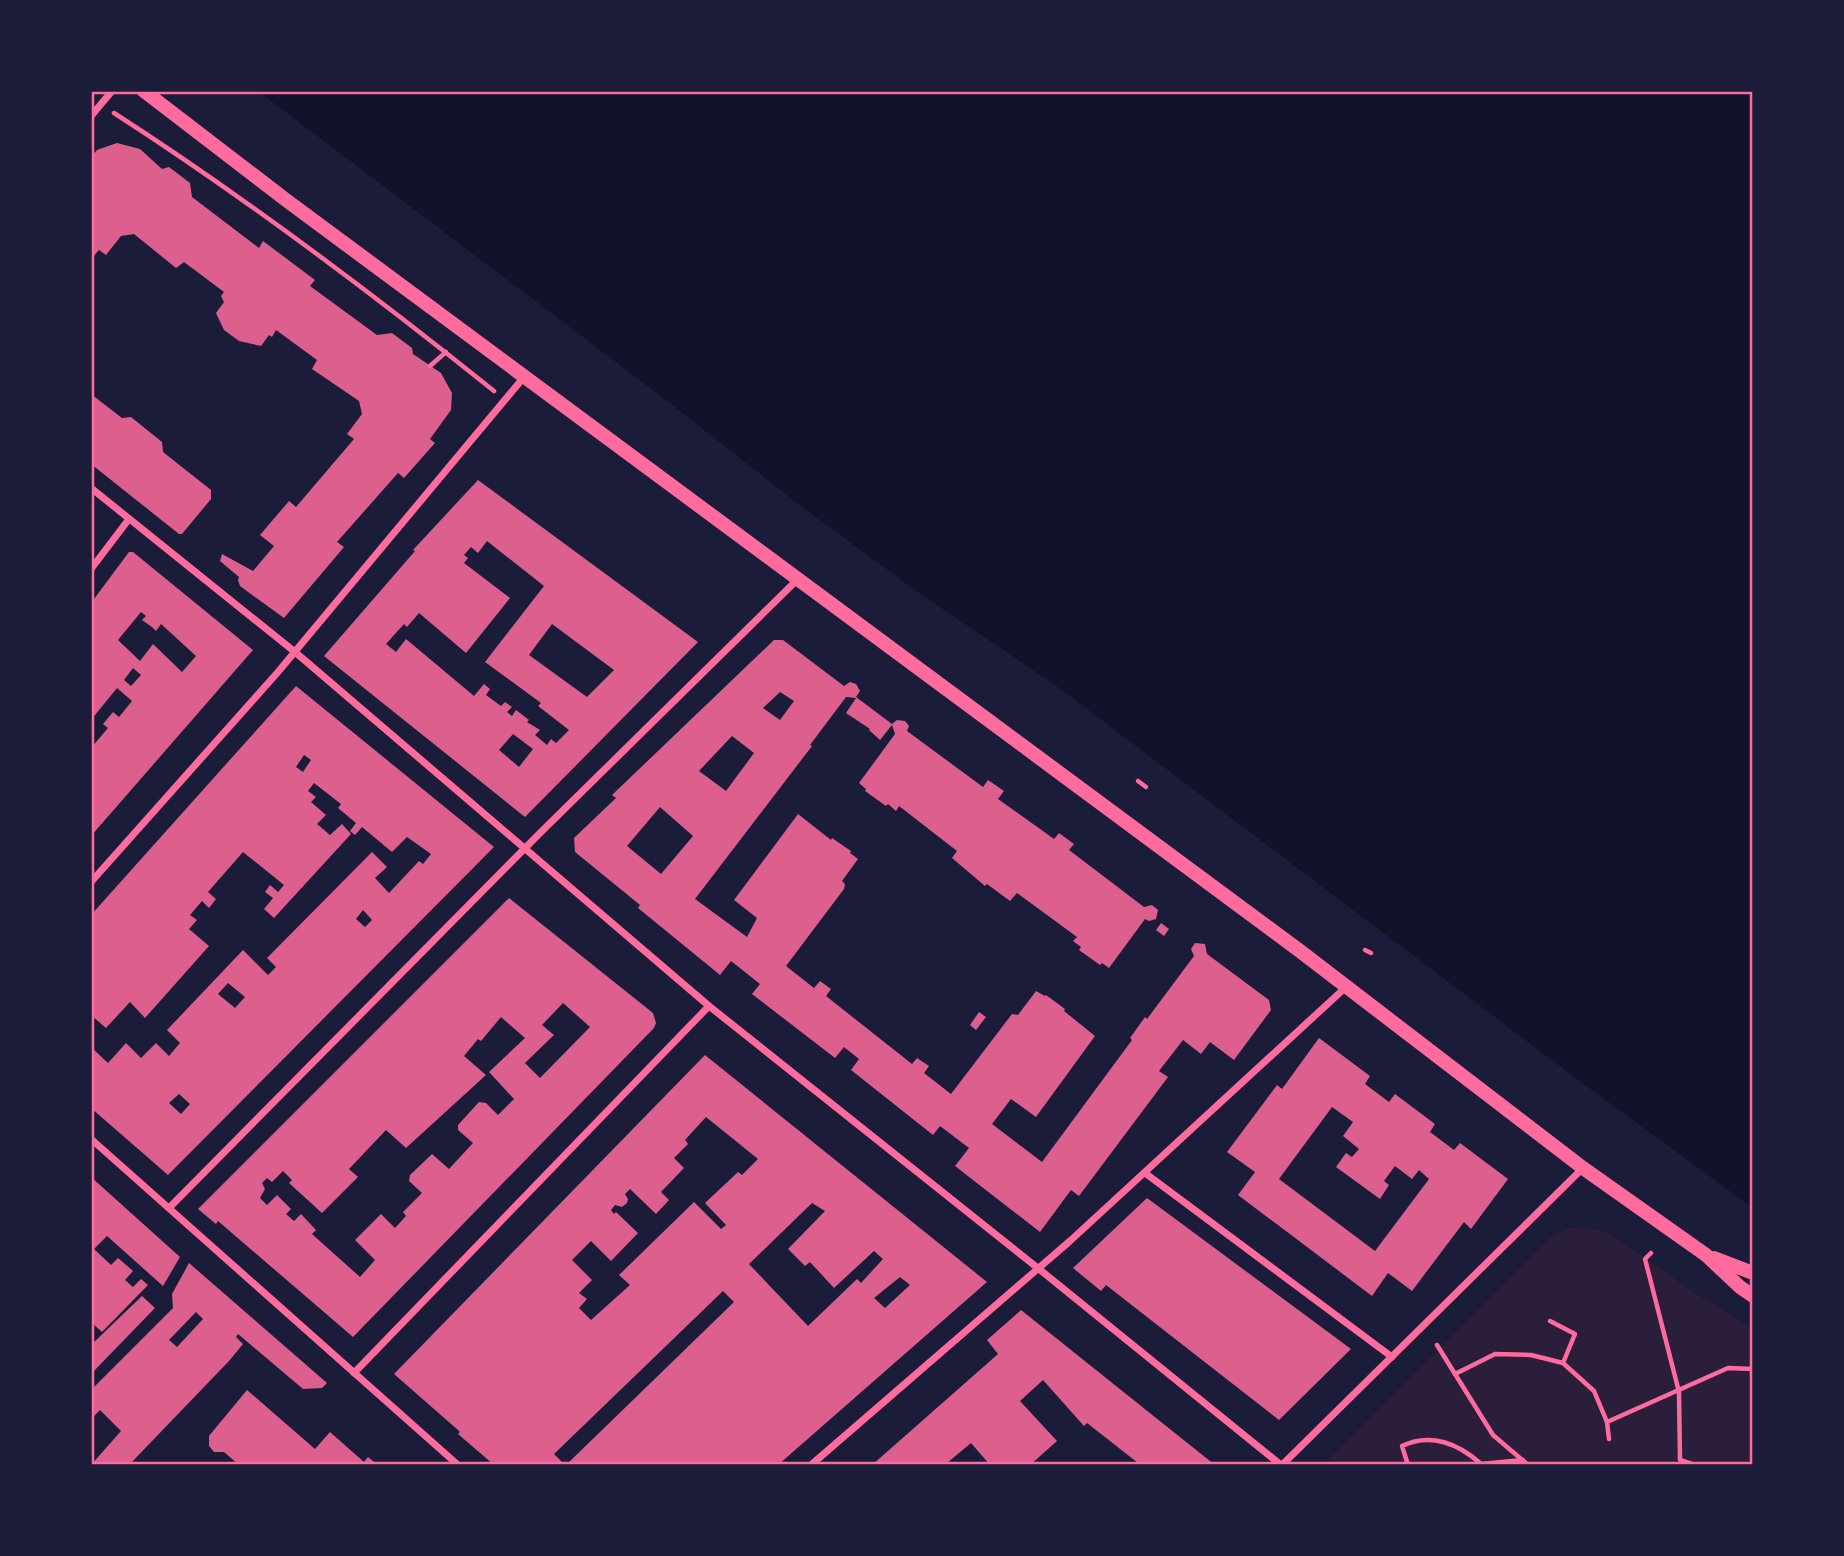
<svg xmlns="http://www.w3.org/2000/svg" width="1844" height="1556" font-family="'Golos Text',sans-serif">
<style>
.green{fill:#2a1e3b}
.water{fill:#12122b}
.building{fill:#dd5f8e;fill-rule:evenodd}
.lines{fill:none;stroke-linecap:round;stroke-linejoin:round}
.path{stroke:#ff6b9d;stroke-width:4.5}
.minor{stroke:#ff6b9d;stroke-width:7}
.secondary{stroke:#ff6b9d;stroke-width:14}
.neatline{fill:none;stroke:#ff6b9d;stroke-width:2.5}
</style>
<rect width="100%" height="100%" fill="#1b1b3a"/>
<!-- green -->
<path class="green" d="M 1579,1227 L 1600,1230 L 1612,1235 L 1695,1293 L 1753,1328 L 1753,1465 L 1338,1465 L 1330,1458 L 1551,1237 L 1569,1228 Z"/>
<!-- water -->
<path class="water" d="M 258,91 L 1753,91 L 1753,1208 L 1581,1082 L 1054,684 L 922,595 L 802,507 L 670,403 Z"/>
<!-- building -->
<g class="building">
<path d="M 117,143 L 140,149 L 162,169 L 169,167 L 190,183 L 192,197 L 259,248 L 263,241 L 315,280 L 310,286 L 377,335 L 392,333 L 412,348 L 413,354 L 441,373 L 452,393 L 451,410 L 430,439 L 435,443 L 404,478 L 398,473 L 337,542 L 344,547 L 284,618 L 240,586 L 238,580 L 239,577 L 220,561 L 222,554 L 253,571 L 274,546 L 260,535 L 289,501 L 296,507 L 354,439 L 347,434 L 362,414 L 359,401 L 312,369 L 317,360 L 276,330 L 272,337 L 269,335 L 261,346 L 239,341 L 224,330 L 216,313 L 224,302 L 221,296 L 224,292 L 184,262 L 176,268 L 134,234 L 121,236 L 106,255 L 99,250 L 91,259 L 91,157 L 97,150 Z"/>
<path d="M 91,394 L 122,418 L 131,417 L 162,442 L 163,452 L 211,490 L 211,499 L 182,534 L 179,534 L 91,464 Z"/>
<path d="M 478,480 L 698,642 L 525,817 L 324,656 L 415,551 L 413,550 ZM 487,541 L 544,586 L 485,662 L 541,703 L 538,706 L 569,730 L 556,743 L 551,739 L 547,745 L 535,735 L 540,730 L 527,722 L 529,720 L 516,710 L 512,716 L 507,712 L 512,707 L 505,702 L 501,706 L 486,695 L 490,689 L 484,684 L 474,696 L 406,639 L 396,652 L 386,644 L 404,624 L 407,627 L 419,613 L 466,653 L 510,598 L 464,563 L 468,558 L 464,555 L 471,547 L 478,553 ZM 552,624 L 614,670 L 587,697 L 529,655 ZM 513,734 L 533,749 L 519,767 L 499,750 Z"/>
<path d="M 129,552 L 133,552 L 253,650 L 91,836 L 91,748 L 108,728 L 103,724 L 113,712 L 119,717 L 132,701 L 117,688 L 91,720 L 91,603 ZM 141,612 L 146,616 L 142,620 L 152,627 L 156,631 L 161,624 L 196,656 L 182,672 L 153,644 L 140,661 L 118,640 ZM 133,668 L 141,675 L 131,686 L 124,680 Z"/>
<path d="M 774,640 L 783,640 L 844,686 L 850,682 L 856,684 L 860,691 L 856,697 L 892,724 L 897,720 L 905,721 L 909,726 L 907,731 L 983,787 L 988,780 L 1004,791 L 998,799 L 1054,839 L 1059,833 L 1074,844 L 1069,850 L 1144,907 L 1152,905 L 1158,910 L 1156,919 L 1149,921 L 1145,919 L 1109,968 L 1102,963 L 1100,965 L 1079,950 L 1081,947 L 1073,941 L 1077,937 L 1017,893 L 1010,901 L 987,884 L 985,886 L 952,858 L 957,851 L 899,806 L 896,811 L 888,804 L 886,806 L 865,791 L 866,789 L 859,783 L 895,734 L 892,725 L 880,740 L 869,730 L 870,729 L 846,713 L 856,698 L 846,697 L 810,745 L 812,746 L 695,899 L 747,937 L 757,918 L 734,900 L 798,814 L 831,840 L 832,838 L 851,851 L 850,853 L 858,859 L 842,881 L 845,884 L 844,889 L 786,966 L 814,988 L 820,981 L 831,989 L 826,996 L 912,1064 L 917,1058 L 929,1066 L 924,1073 L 951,1094 L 1012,1014 L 1018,1015 L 1036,991 L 1045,996 L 1046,995 L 1065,1009 L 1064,1011 L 1095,1036 L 1036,1117 L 1011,1099 L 992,1124 L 1042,1162 L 1132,1040 L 1130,1038 L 1145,1017 L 1147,1019 L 1194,956 L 1191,949 L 1195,943 L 1205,944 L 1207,954 L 1269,1000 L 1271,1010 L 1234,1060 L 1210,1042 L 1201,1054 L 1183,1040 L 1159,1071 L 1168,1077 L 1079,1196 L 1071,1190 L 1040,1232 L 955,1166 L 969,1148 L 940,1126 L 933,1135 L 851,1070 L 859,1059 L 844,1047 L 835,1058 L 752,994 L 760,984 L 731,961 L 720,975 L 638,908 L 640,905 L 575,852 L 574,838 L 616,798 L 612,795 ZM 780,692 L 794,701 L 780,720 L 763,708 ZM 732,736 L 754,753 L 726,791 L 699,771 ZM 660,807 L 693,836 L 661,874 L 627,846 Z"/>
<path d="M 296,686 L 494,847 L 168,1175 L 91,1108 L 91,1047 L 108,1063 L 126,1043 L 141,1058 L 156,1043 L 169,1056 L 180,1043 L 167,1030 L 243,950 L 268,975 L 276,967 L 267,958 L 372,852 L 387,867 L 375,878 L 389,893 L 419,861 L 423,864 L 431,854 L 407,837 L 392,852 L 362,827 L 355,835 L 350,831 L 356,823 L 338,808 L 341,804 L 314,783 L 308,791 L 316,797 L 311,802 L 326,815 L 317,824 L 330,835 L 342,824 L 351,834 L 274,918 L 264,909 L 273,898 L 265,892 L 270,885 L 278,892 L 284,885 L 243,852 L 208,892 L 216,899 L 209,908 L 202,901 L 190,915 L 197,920 L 189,929 L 209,946 L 145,1018 L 130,1002 L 106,1028 L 91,1015 L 91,915 ZM 304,755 L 311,760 L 303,772 L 296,767 ZM 363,910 L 372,920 L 365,927 L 356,919 ZM 228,983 L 245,997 L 235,1008 L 218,994 ZM 179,1094 L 190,1104 L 181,1114 L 169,1103 Z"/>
<path d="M 509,898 L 653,1013 L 656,1023 L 654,1028 L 353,1337 L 218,1221 L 216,1224 L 198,1209 ZM 563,1003 L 590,1027 L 540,1078 L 525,1063 L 554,1035 L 542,1025 ZM 501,1017 L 525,1038 L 489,1072 L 514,1099 L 498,1115 L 486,1103 L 479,1102 L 458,1125 L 458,1130 L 473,1143 L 449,1169 L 432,1154 L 410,1175 L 409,1181 L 422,1193 L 403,1212 L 406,1216 L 395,1228 L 381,1214 L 355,1240 L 375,1260 L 360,1277 L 312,1234 L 316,1230 L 301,1214 L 294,1221 L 286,1214 L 291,1209 L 277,1195 L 267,1205 L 260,1198 L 265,1189 L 262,1183 L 267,1178 L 272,1182 L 283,1171 L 292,1180 L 289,1183 L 322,1213 L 358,1177 L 349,1169 L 386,1130 L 406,1148 L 486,1075 L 464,1056 L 478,1039 L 481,1041 Z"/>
<path d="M 1161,923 L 1169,929 L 1164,936 L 1156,930 Z"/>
<path d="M 979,1012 L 986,1017 L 976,1030 L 970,1025 Z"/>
<path d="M 1319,1038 L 1370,1076 L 1365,1084 L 1389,1102 L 1395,1094 L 1435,1124 L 1430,1132 L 1454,1150 L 1460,1143 L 1508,1179 L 1471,1229 L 1464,1222 L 1412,1291 L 1388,1273 L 1372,1296 L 1238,1195 L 1255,1172 L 1227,1152 L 1277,1085 L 1282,1089 ZM 1332,1107 L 1353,1122 L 1343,1136 L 1359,1149 L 1352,1157 L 1346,1153 L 1336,1167 L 1380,1199 L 1389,1185 L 1384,1181 L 1395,1166 L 1412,1179 L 1419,1170 L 1429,1179 L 1375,1251 L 1279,1179 Z"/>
<path d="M 705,1055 L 987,1282 L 778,1465 L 566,1465 L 734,1302 L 723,1291 L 554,1454 L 565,1465 L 494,1465 L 458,1434 L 460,1432 L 458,1430 L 394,1374 ZM 706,1117 L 758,1159 L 742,1175 L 738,1172 L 705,1203 L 726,1225 L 721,1229 L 694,1202 L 619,1275 L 630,1285 L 591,1320 L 579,1308 L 587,1299 L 579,1293 L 592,1280 L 572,1260 L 591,1241 L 611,1261 L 638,1233 L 616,1212 L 614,1214 L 611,1210 L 615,1205 L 622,1207 L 627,1203 L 628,1199 L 625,1194 L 630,1189 L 656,1214 L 669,1200 L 661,1192 L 684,1168 L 674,1158 L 688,1144 L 685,1140 ZM 812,1203 L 825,1211 L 788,1249 L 805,1266 L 810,1262 L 834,1288 L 874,1251 L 883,1259 L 861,1283 L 857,1279 L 808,1326 L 749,1264 ZM 900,1277 L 910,1285 L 885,1308 L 874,1298 Z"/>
<path d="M 91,1177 L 180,1257 L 163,1286 L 107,1236 L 94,1249 L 111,1265 L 118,1258 L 133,1271 L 125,1280 L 133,1287 L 141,1279 L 148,1285 L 102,1332 L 91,1322 Z"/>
<path d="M 1147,1198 L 1351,1349 L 1279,1420 L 1106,1285 L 1101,1291 L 1073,1268 Z"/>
<path d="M 189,1263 L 327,1383 L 322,1388 L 303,1389 L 238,1334 L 236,1337 L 243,1344 L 229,1361 L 129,1465 L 91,1465 L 121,1431 L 100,1410 L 91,1419 L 91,1390 L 173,1308 L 172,1294 ZM 196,1312 L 203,1319 L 177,1347 L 169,1340 Z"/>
<path d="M 142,1296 L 155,1308 L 91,1374 L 91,1345 Z"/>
<path d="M 1021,1310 L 1126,1394 L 1215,1465 L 1136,1465 L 1138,1463 L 1087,1423 L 1084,1426 L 1043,1380 L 1020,1401 L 1057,1441 L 1030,1465 L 990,1465 L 971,1443 L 947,1463 L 949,1465 L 872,1465 L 998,1354 L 987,1340 Z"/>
<path d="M 247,1390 L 315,1449 L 330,1432 L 364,1462 L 368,1457 L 378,1465 L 239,1465 L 224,1452 L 214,1452 L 209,1446 L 209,1436 Z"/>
</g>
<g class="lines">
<!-- path -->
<g class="path">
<path d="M 114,113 C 246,198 372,293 494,391"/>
<path d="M 430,366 L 446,352"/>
<path d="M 1138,781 L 1146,787"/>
<path d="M 1365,950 L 1371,953"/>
<path d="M 1651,1253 L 1645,1259 L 1679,1392 L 1680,1460 L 1695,1465"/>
<path d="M 1550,1321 L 1575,1334 L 1563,1363"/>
<path d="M 1437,1345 L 1493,1435 L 1528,1465"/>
<path d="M 1455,1374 L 1495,1354 L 1531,1355 L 1563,1363 L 1594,1391 L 1607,1422 L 1609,1439"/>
<path d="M 1607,1422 L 1728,1368 L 1753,1369"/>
<path d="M 1481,1464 L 1523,1460"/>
<path d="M 1408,1465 L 1402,1446 C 1431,1432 1459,1444 1481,1464"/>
</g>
<!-- minor -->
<g class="minor">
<path d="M 91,116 L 112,91"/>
<path d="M 91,488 L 295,652 L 709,1006 L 1039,1269 L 1281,1465"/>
<path d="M 91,569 L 129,519"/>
<path d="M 91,882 L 278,672 L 524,377"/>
<path d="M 91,1139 L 458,1465"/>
<path d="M 1145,1173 L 1392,1357"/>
<path d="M 170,1207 L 540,833 L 797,580"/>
<path d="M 354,1373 L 709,1006"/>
<path d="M 811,1465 L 1070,1241 L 1346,987"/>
<path d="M 1282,1465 L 1583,1168"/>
</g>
<!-- secondary -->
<g class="secondary">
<path d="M 144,91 L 286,200 L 1300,951 L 1583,1168 L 1706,1255 L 1740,1287 L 1753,1296"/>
<path d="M 1714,1258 L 1753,1273"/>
</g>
</g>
<!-- border -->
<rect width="1844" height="1556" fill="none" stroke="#1b1b3a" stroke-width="186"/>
<rect x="93" y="93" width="1658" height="1370" class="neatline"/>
</svg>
